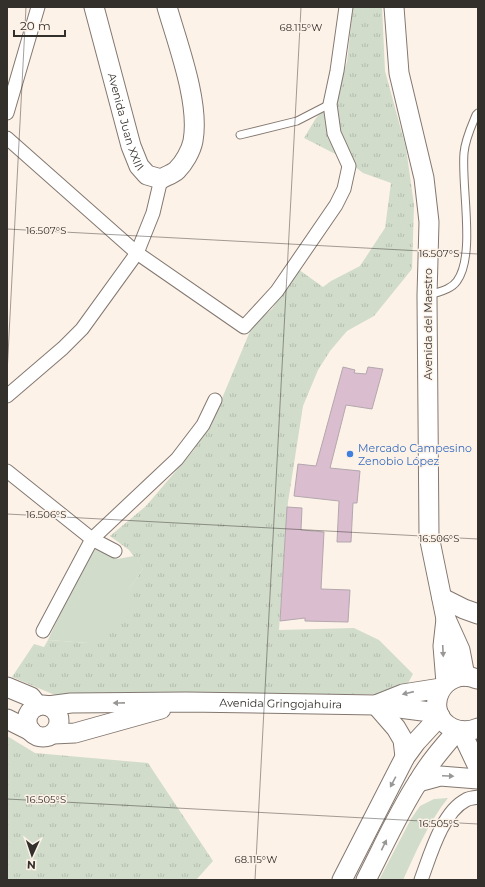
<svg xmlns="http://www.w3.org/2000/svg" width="485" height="887" font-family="Montserrat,sans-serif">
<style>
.grass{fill:url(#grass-tufts)}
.green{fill:#d1dccb}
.building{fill:#dabdce;stroke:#b3a7ae}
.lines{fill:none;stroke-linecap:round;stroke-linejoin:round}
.service-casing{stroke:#837870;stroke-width:9}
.minor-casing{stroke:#837870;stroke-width:15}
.secondary-casing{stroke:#837870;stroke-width:21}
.service{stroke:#fff;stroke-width:7}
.minor{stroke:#fff;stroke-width:13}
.secondary{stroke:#fff;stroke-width:19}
.oneway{fill:#999795}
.ticks{fill:none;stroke:#332f2b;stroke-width:1;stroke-opacity:0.45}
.shop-dot{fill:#3f7fe0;stroke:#fdf2e8;stroke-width:1.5}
.labels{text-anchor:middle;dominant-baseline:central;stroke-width:3;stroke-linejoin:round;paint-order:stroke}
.street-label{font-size:11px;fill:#332f2b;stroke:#fdf2e8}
.shop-label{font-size:11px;fill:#366cbe;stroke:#fdf2e8;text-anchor:start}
.ticks-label{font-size:10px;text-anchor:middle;fill:#332f2b;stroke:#fdf2e8;stroke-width:3;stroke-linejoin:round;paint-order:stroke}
</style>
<defs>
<pattern id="grass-tufts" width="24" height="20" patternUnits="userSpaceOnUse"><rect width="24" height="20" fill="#d1dccb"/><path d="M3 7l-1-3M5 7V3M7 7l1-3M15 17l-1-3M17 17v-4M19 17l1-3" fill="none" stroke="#b4bdae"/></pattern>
</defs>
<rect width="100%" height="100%" fill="#fdf2e8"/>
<!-- grass -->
<g class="grass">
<path d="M 353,7 L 382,7 L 385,71 L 406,148 L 414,205 L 412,269 L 374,316 L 347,331 L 330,351 L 318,370 L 303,406 L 288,502 L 279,630 L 354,628 L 379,640 L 413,674 L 407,685 L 389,694 L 62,698 L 12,677 L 34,644 L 44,647 L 48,640 L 89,643 L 129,604 L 129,589 L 143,569 L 129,550 L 110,536 L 146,506 L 193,451 L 213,420 L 253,324 L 272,309 L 298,269 L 323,287 L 331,281 L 360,266 L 385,228 L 391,183 L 363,173 L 345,159 L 304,138 L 316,118 L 334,100 L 347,62 Z"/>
<path d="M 7,736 L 35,753 L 148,763 L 213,861 L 196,880 L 7,880 Z"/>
</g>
<!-- green -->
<g class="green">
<path d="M 95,549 L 117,559 L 134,556 L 143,569 L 129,589 L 129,604 L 120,624 L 102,638 L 89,643 L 48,640 L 72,588 Z"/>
<path d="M 448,798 C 428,823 416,852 403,880 L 379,880 L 411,819 L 420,806 L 434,799 Z"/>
</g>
<!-- building -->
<g class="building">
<path d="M 343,367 L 355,370 L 354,373 L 366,374 L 368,367 L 383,369 L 372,409 L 346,405 L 330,468 L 360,471 L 357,503 L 353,503 L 351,542 L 337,542 L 339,501 L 294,496 L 298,464 L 316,466 Z"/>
<path d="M 287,507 L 302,508 L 301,530 L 324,532 L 321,589 L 350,590 L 348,622 L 305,621 L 305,618 L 280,621 Z"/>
</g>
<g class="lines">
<!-- service casing -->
<g class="service-casing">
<g id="service">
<path d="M 240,135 L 297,121 L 330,104"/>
<path d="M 427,296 C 437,292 451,290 457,281 C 476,255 461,186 464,153 C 465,140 471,127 476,115 L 478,113"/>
</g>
</g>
<!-- minor casing -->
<g class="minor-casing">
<g id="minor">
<path d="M 7,113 L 38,7"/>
<path d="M 7,138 L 137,253 L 244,327 L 277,291 L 336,205 L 344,189 L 349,166 L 334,133 L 330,104 L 337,71 L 346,7"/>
<path d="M 7,396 L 63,348 L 82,329 L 137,253 L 153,213 L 161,179"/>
<path d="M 7,471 L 92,539 L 115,551"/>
<path d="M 43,631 L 92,539 L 177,459 L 203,425 L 215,400"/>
<path d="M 421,880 C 430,856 442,812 466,800 C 469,798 474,798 478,797"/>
</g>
</g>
<!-- secondary casing -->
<g class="secondary-casing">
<g id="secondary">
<path id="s1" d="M 94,7 L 131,146 L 139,166 L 147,175 L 161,179 C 166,176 173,174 177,170 C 184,163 191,151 193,141 C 200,103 178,45 167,7"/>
<path d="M 394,7 L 399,73 L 424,178 L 429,222 L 427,296 L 429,536 L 446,619 L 460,650 L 465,676"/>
<path d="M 442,598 L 464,609 L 478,614"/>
<path d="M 477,679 C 443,665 420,711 452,728 C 461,732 469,732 478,728"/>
<path d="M 446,683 L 443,646 L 446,619"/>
<path d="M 7,687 L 31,697 L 38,706"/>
<path d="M 378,704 L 403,694 L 441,688"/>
<path d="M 376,705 L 396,728 L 403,740 L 405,757"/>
<circle cx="43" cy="721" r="16"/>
<path id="s2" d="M 48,706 L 71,703 L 186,702 L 376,705 L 438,713"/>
<path d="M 7,719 L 31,731"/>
<path d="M 461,731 L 478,767"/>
<path d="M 53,734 L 75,733 L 161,709"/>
<path d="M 418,782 L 440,776 L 478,779"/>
<path d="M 342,880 L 405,757 L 416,742 L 440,716"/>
<path d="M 366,880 C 383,847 398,813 418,782 C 429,763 443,747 457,731"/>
</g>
</g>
<!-- service -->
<use href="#service" class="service"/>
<!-- minor -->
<use href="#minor" class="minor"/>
<!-- secondary -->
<use href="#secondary" class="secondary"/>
</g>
<!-- one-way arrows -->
<defs><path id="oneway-solid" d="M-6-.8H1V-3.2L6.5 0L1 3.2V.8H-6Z"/></defs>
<g class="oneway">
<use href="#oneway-solid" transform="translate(443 651) rotate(87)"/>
<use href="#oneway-solid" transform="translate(408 693) rotate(167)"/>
<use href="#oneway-solid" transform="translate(119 703) rotate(179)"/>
<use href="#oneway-solid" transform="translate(448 776) rotate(2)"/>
<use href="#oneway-solid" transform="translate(393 782) rotate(118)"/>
<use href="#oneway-solid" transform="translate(384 845) rotate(-64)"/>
</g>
<!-- ticks -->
<path class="ticks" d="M 7,229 L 478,254M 7,374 L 26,7M 7,514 L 478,539M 7,799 L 478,824M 255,880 L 301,7"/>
<!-- markers -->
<circle class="shop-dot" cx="350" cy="454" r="4"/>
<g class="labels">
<!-- street labels -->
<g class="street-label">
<text stroke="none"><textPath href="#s1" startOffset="119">Avenida Juan XXIII</textPath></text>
<text transform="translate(428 324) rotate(-90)">Avenida del Maestro</text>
<text stroke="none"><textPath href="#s2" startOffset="233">Avenida Gringojahuira</textPath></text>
</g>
<!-- shop labels -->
<g class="shop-label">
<text x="358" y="448">Mercado Campesino<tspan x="358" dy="13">Zenobio López</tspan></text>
</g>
</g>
<g class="ticks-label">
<text x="301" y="31">68.115°W</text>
<text x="46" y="234">16.507°S</text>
<text x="439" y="257">16.507°S</text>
<text x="46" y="518">16.506°S</text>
<text x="439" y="542">16.506°S</text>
<text x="46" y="803">16.505°S</text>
<text x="439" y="827">16.505°S</text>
<text x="256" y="863">68.115°W</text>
</g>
<!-- border -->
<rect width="485" height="887" fill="none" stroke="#332f2b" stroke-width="16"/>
<!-- north arrow -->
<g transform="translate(32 855) rotate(183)" stroke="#fdf2e8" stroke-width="3" paint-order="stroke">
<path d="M0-3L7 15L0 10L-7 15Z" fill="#332f2b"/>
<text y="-6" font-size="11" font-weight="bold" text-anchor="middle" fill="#332f2b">N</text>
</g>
<!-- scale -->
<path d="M14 30v6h51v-6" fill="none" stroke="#332f2b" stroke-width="2"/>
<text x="20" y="30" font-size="12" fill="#332f2b" stroke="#fdf2e8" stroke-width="3" paint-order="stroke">20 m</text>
</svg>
